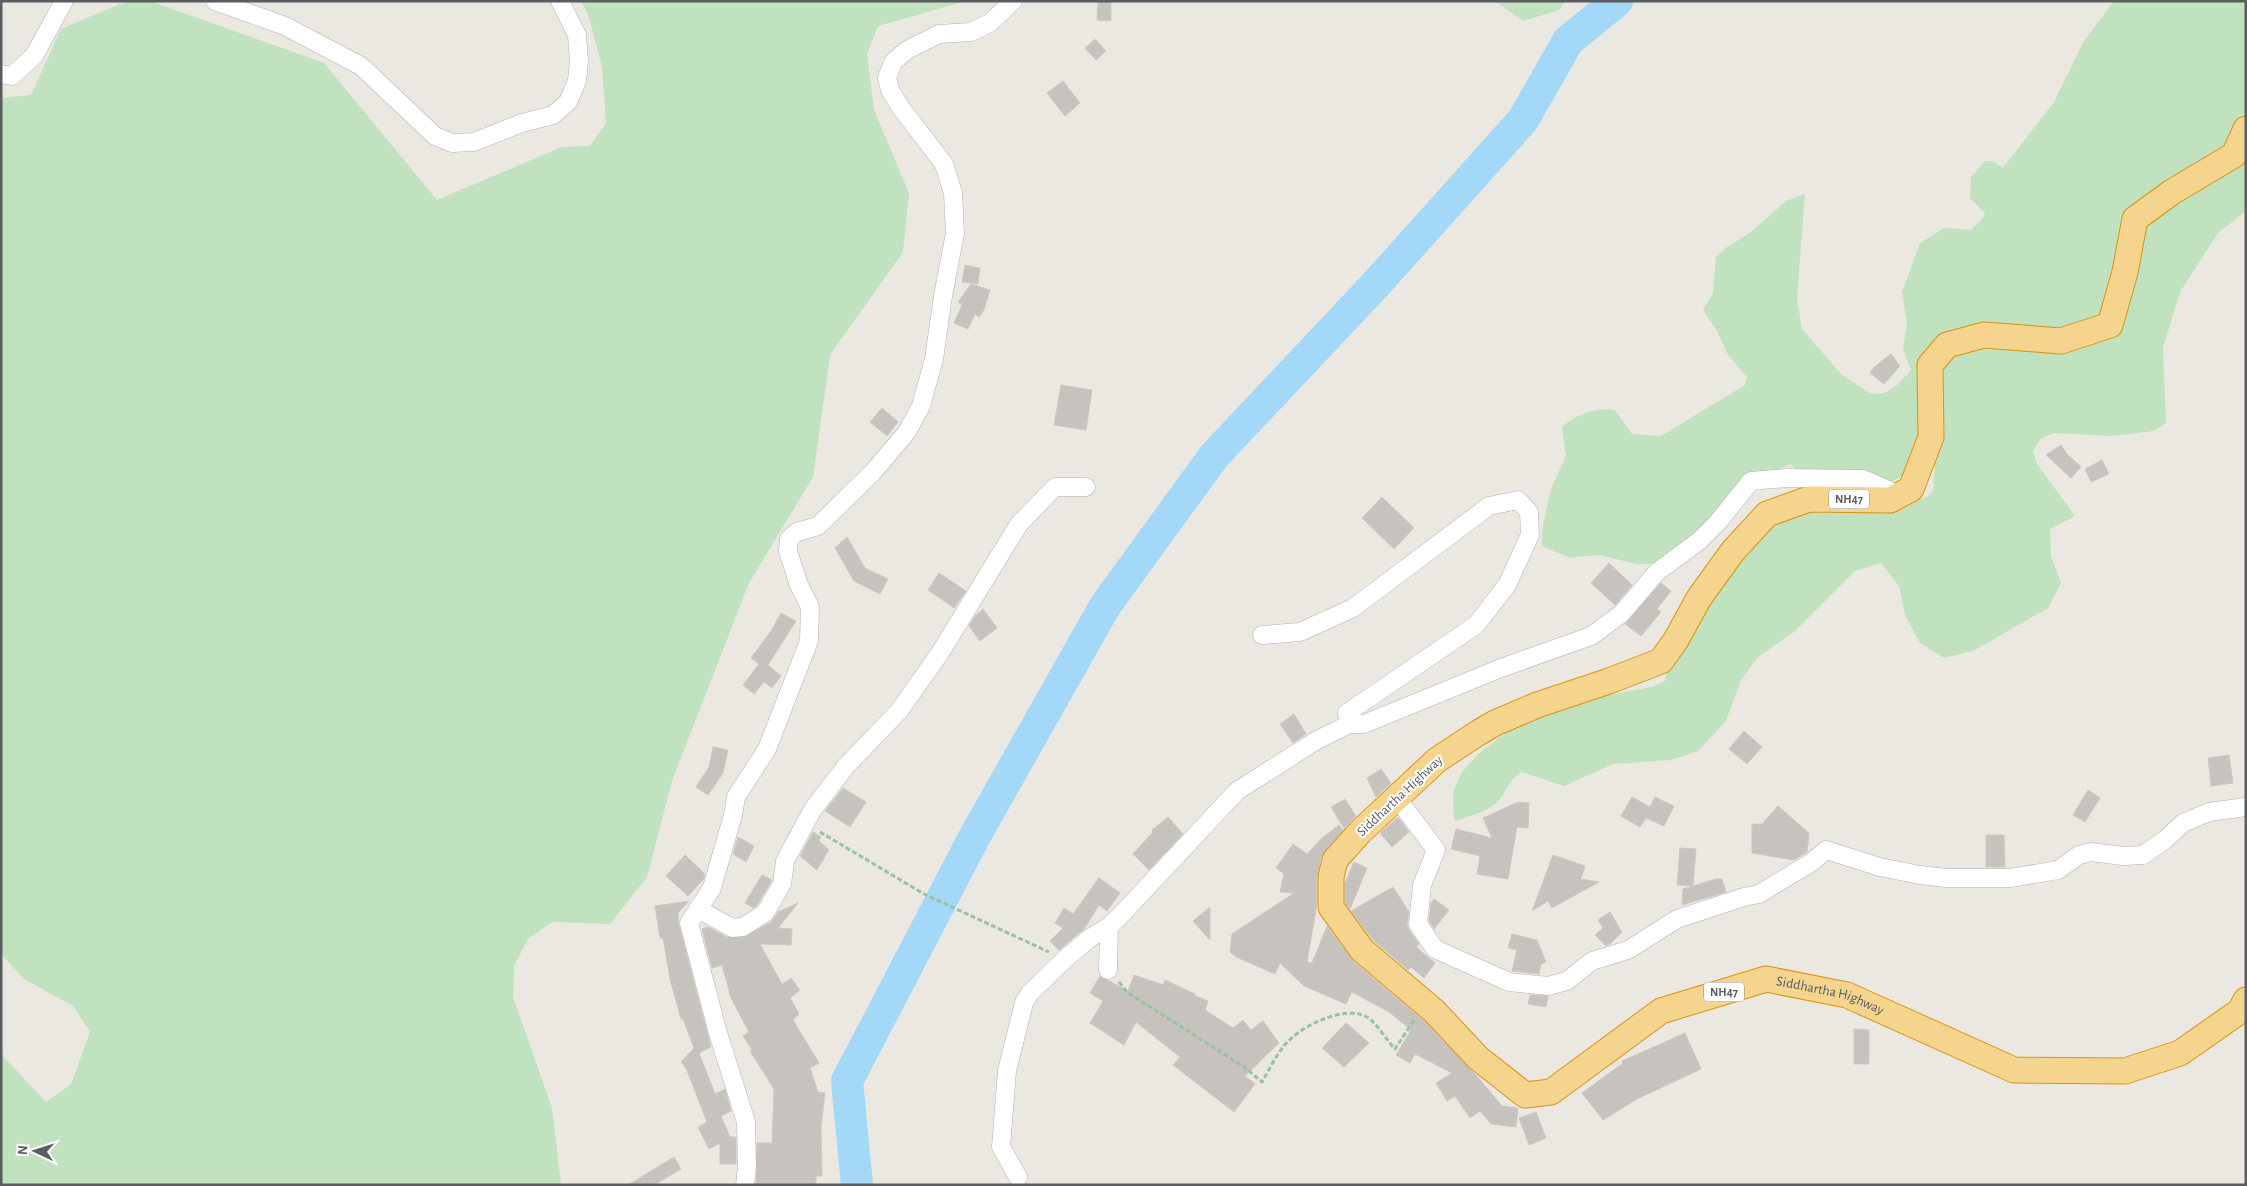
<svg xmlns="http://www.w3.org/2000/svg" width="2247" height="1186" font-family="'Alegreya Sans',sans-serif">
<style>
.green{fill:#c0e2be}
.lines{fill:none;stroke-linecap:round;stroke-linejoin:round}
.river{stroke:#a3d8f8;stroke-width:32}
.building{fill:#c6c3be;stroke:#cfcac0}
.minor-casing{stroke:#aeb2b6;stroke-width:19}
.highway-casing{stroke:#dc9210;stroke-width:27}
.path{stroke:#98c2a2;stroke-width:3;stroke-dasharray:5 2.5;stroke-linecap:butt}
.minor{stroke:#fff;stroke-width:18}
.highway{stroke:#f5d58e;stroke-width:25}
.labels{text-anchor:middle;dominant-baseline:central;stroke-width:4;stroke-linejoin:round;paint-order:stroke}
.shield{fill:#fff;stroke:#8b8e90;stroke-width:1}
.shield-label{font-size:12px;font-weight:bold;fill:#595d61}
.street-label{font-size:14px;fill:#595d61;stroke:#fff}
</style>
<rect width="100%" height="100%" fill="#ebe8e1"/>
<!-- green -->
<g class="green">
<path d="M 127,1 L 150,1 L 324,63 L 437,200 L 562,147 L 590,146 L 606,123 L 602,67 L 588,14 L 581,1 L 966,1 L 878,26 L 867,54 L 874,110 L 909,193 L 903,252 L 830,355 L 813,477 L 749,583 L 672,781 L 647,877 L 610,924 L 552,922 L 528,939 L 514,966 L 513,997 L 552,1108 L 561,1185 L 1,1185 L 1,1054 L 46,1102 L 71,1084 L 90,1032 L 73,1006 L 24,979 L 1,954 L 1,98 L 31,95 L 61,29 Z"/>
<path d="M 1495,1 L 1565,1 L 1559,10 L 1523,21 Z"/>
<path d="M 2114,1 L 2246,1 L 2246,211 L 2218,233 L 2180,292 L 2163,348 L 2166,423 L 2154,431 L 2111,436 L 2054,433 L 2040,439 L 2033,451 L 2037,464 L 2075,516 L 2050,529 L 2051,556 L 2061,583 L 2048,608 L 1973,651 L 1944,658 L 1920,643 L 1905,615 L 1899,586 L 1881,563 L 1855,571 L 1794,632 L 1758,657 L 1741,680 L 1726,721 L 1698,751 L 1671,760 L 1613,764 L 1564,786 L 1522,772 C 1511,777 1507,790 1500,799 C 1489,812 1470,816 1454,821 L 1453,792 L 1462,772 L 1478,754 L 1514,727 L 1574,701 L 1652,687 L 1665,681 L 1667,668 L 1692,615 L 1767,528 L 1806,511 L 1880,512 L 1902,508 L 1928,496 L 1933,491 L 1937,434 L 1908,473 L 1876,490 L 1825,492 L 1790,464 L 1770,474 L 1756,470 L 1743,476 L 1713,519 L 1673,556 L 1650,564 L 1636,564 L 1599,555 L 1570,558 L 1542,546 L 1542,531 L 1551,489 L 1566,456 L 1562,428 C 1573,415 1598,407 1615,410 L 1632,434 L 1661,436 L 1745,385 L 1747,377 L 1728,355 L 1716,329 L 1703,310 L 1713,293 L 1716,257 L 1727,247 L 1751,232 L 1786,201 L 1805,194 L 1797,299 L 1802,329 L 1842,375 L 1871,394 L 1885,393 L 1897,385 L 1911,370 L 1903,350 L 1907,322 L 1902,292 L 1920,243 L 1944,228 L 1971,230 L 1982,219 L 1985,213 L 1970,198 L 1971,177 L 1985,161 L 1993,161 L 2003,168 L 2054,102 L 2084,41 Z"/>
</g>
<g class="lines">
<!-- river -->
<path class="river" d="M 857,1185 L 847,1081 L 976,834 L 1105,606 L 1214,456 L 1377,283 L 1523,120 L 1568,41 L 1617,1"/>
</g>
<!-- building -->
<g class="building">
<path d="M 1098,1 L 1111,1 L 1111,21 L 1097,20 Z"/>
<path d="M 1095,39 L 1106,51 L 1096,60 L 1085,48 Z"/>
<path d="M 1063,81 L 1080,103 L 1065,116 L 1047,93 Z"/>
<path d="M 965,265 L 980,268 L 978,284 L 962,282 Z"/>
<path d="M 971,284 L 990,290 L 984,310 L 979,317 L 975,314 L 968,329 L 954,323 L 962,305 L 958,302 Z"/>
<path d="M 1891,354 L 1900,366 L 1884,384 L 1870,373 L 1874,367 Z"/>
<path d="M 1061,385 L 1092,390 L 1086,430 L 1054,425 Z"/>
<path d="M 882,408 L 898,422 L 887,436 L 870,422 Z"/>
<path d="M 2061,445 L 2066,453 L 2081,467 L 2071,478 L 2046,455 Z"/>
<path d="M 2102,460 L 2109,474 L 2091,482 L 2085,469 Z"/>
<path d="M 1382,497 L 1414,528 L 1394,549 L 1362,518 Z"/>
<path d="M 847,537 L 865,568 L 888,579 L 880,594 L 854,581 L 835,548 Z"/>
<path d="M 1609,563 L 1632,585 L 1615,605 L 1591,583 Z"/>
<path d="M 939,573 L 966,591 L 954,608 L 928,590 Z"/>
<path d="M 1661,583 L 1671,591 L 1657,609 L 1661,612 L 1641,636 L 1625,624 Z"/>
<path d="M 983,609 L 997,628 L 980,641 L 969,626 L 976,615 Z"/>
<path d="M 781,613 L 796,621 L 768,665 L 781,676 L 772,688 L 764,682 L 754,694 L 743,685 L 759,664 L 751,658 L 771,631 Z"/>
<path d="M 1294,714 L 1306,734 L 1293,743 L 1280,724 Z"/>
<path d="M 1744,731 L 1762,747 L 1747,764 L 1729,749 Z"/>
<path d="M 713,747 L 728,750 L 723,773 L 708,795 L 696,787 L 709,767 Z"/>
<path d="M 2229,755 L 2233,783 L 2211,786 L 2208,758 Z"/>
<path d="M 1381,769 L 1391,783 L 1376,797 L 1367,778 Z"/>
<path d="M 843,788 L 866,802 L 850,827 L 825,811 Z"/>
<path d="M 2088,790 L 2100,798 L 2085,822 L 2073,815 Z"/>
<path d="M 1632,797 L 1650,807 L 1655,797 L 1674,806 L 1664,826 L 1646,818 L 1640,827 L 1621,816 Z"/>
<path d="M 1345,799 L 1356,816 L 1344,828 L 1331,807 Z"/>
<path d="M 1518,802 L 1529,803 L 1528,828 L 1517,827 L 1508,879 L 1477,874 L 1480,856 L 1451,849 L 1456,829 L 1492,838 L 1483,818 Z"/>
<path d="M 1778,806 L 1809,833 L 1807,852 L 1794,860 L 1752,853 L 1752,824 L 1762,824 Z"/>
<path d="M 1168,817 L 1183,834 L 1149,870 L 1133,854 L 1153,832 L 1152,830 Z"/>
<path d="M 1398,817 L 1409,832 L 1392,847 L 1380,833 Z"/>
<path d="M 1339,825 L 1343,830 L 1321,857 L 1317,877 L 1317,904 L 1307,962 L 1312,963 L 1327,926 L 1353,961 L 1424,1021 L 1475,1074 L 1502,1106 L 1518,1108 L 1516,1127 L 1491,1124 L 1480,1111 L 1470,1118 L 1455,1096 L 1447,1101 L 1436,1083 L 1452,1073 L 1415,1054 L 1410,1063 L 1396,1055 L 1411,1030 L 1389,1012 L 1352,992 L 1346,1004 L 1304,986 L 1280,963 L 1275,974 L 1236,957 L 1230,952 L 1232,934 L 1294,893 L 1280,892 L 1284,874 L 1276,868 L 1293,844 L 1307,854 L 1322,838 Z"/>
<path d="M 813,832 L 821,837 L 819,841 L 829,850 L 817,870 L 800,856 Z"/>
<path d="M 1986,835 L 2004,835 L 2005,867 L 1986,867 Z"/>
<path d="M 738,837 L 754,846 L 746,862 L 733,854 Z"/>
<path d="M 1680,848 L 1696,849 L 1693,886 L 1677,885 Z"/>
<path d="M 685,855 L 705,874 L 703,880 L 688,896 L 666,876 Z"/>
<path d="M 1553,855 L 1585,866 L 1581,879 L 1599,882 L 1552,908 L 1548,901 L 1532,911 Z"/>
<path d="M 1354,862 L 1367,868 L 1350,909 L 1345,902 L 1345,883 Z"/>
<path d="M 762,875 L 772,880 L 757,905 L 754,908 L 745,903 Z"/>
<path d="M 1099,878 L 1120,893 L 1107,911 L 1099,905 L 1084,929 L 1059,950 L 1050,941 L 1063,928 L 1055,923 L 1064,908 L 1073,914 Z"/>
<path d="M 1716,879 L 1722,879 L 1726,892 L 1682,905 L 1683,889 Z"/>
<path d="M 1393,887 L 1409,912 L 1407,924 L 1409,930 L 1419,944 L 1416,947 L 1435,963 L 1424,978 L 1411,967 L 1408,970 L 1373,940 L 1351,911 Z"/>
<path d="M 1434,899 L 1449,910 L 1434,929 L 1429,921 L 1431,903 Z"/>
<path d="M 689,901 L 678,913 L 679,925 L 711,1047 L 699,1053 L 715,1094 L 725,1089 L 731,1111 L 721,1116 L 730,1137 L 736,1137 L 736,1164 L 720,1164 L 720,1143 L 709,1149 L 698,1127 L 707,1122 L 686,1068 L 681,1062 L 694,1048 L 683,1019 L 681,1019 L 670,979 L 663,938 L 660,938 L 655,906 Z"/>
<path d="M 798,903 L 778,928 L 792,929 L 791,945 L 760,944 L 782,984 L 791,978 L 800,990 L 790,998 L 799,1014 L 793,1020 L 819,1063 L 810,1068 L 818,1092 L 825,1093 L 821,1128 L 822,1176 L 816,1176 L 816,1185 L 756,1185 L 757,1143 L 772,1143 L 774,1089 L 750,1051 L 752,1050 L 743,1036 L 749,1032 L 731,998 L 722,965 L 712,968 L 702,929 L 708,927 L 726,937 L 744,937 L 771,922 L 778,912 Z"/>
<path d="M 1210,907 L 1210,940 L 1193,921 Z"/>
<path d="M 1610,912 L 1622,932 L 1610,944 L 1606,946 L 1595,935 L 1603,928 L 1598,920 Z"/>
<path d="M 1512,934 L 1537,940 L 1546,962 L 1541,964 L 1539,974 L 1512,971 L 1517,950 L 1508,948 Z"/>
<path d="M 1134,975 L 1163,985 L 1165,980 L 1195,994 L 1194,995 L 1208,1001 L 1205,1010 L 1233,1028 L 1243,1020 L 1251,1030 L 1263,1021 L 1279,1043 L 1245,1076 L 1255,1084 L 1234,1112 L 1173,1065 L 1180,1057 L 1136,1022 L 1124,1045 L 1090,1023 L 1103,1001 L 1090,993 L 1100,976 L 1128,991 Z"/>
<path d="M 1530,995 L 1548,996 L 1546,1007 L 1528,1004 Z"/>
<path d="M 1346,1023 L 1369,1043 L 1344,1067 L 1322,1048 Z"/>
<path d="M 1854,1029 L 1869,1030 L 1869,1064 L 1854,1064 Z"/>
<path d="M 1685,1033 L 1701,1069 L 1637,1099 L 1603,1120 L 1582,1093 L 1623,1063 L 1622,1061 Z"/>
<path d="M 1536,1112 L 1546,1138 L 1529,1145 L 1519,1118 Z"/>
<path d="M 674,1157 L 681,1169 L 654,1185 L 628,1185 Z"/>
</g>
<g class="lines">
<!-- minor casing -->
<g class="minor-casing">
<g id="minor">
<path d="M 215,1 L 285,26 L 361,66 L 435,136 L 452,143 L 474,142 L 522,123 L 553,115 L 568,102 L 577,81 L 579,61 L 577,35 L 560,1"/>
<path d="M 1,74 L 12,76 L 34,56 L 64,1"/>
<path d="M 1262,635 L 1300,632 L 1353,608 L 1489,506 L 1518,500 L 1529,512 L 1530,535 L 1507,585 L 1476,625 L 1347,713 L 1350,724 L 1364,724 L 1501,668 L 1591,636 L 1621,614 L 1657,572 L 1699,541 L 1718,522 L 1751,481 L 1786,478 L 1863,479 L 1899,495"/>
<path d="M 1397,798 L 1436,850 L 1422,885 L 1418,924 L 1435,949 L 1509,982 L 1548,986 L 1567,981 L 1592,961 L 1628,950 L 1677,919 L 1744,897 L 1759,894 L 1812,862 L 1826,850 L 1880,867 L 1920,875 L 1946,878 L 2010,878 L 2058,870 L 2079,855 L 2091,852 L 2123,856 L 2143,855 L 2166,839 L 2183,823 L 2209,812 L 2246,807"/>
<path d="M 698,909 L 732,928 L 743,927 L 765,913 L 782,884 L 785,861 L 813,809 L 846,766 L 899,711 L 940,653 L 1019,524 L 1055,487 L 1086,487"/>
<path d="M 1108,970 L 1109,926 L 1119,917 L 1237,791 L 1317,740 L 1350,724"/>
<path d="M 1018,1177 L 1001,1147 L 1007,1071 L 1024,1003 L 1030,993 L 1065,959 L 1090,938 L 1109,926"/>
<path d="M 745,1185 L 747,1167 L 746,1122 L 718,1033 L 689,923 L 712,888 L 733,815 L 736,797 L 767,749 L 809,641 L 810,607 L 799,585 L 788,551 L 789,539 L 797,532 L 818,526 L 873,472 L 907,432 L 921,406 L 934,359 L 943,296 L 955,233 L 953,193 L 944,164 L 901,108 L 890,90 L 887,78 L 893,62 L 907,50 L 939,34 L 971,32 L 990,23 L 1013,1"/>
</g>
</g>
<!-- highway casing -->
<g class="highway-casing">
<g id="highway">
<path id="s1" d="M 2246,129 L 2234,155 L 2172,192 L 2135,219 L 2125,272 L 2110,325 L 2061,341 L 1984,335 L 1947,345 L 1930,365 L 1931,437 L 1911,489 L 1890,500 L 1809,499 L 1767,514 L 1733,551 L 1699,598 L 1676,640 L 1661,661 L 1609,681 L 1537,705 L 1495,723 L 1478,733 L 1437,760 L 1360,832 L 1335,860 L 1331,877 L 1331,907 L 1362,950 L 1434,1011 L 1478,1058 L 1525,1095 L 1551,1092 L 1661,1011 L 1766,979 L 1847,995 L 2014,1070 L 2125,1071 L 2180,1053 L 2240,1011 L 2246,1000"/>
</g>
</g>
<!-- path -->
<g class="path">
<path d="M 820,832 L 924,894 L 1049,952"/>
<path d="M 1119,982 L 1127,992 L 1244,1067 L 1262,1082 C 1269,1070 1275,1057 1284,1046 C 1298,1027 1345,1004 1367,1017 C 1375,1021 1388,1042 1395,1049 L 1414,1020"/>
</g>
<!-- minor -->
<use href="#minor" class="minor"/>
<!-- highway -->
<use href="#highway" class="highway"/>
</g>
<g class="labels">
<!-- shield labels -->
<g class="shield">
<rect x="1829" y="489.5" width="40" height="19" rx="4"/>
<rect x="1704" y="982.5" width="40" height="19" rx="4"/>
</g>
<g class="shield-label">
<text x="1849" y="499">NH47</text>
<text x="1724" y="992">NH47</text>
</g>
<!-- street labels -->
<g class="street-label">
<text transform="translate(1400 796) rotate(-43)">Siddhartha Highway</text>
<text stroke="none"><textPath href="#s1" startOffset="1955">Siddhartha Highway</textPath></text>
</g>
</g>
<!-- border -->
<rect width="2247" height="1186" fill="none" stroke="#595d61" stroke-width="5"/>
<!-- north arrow -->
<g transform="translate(35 1151) rotate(274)" stroke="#ffffff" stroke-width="4" paint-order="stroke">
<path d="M0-4L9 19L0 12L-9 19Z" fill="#595d61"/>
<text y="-8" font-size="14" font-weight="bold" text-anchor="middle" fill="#595d61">N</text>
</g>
</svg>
